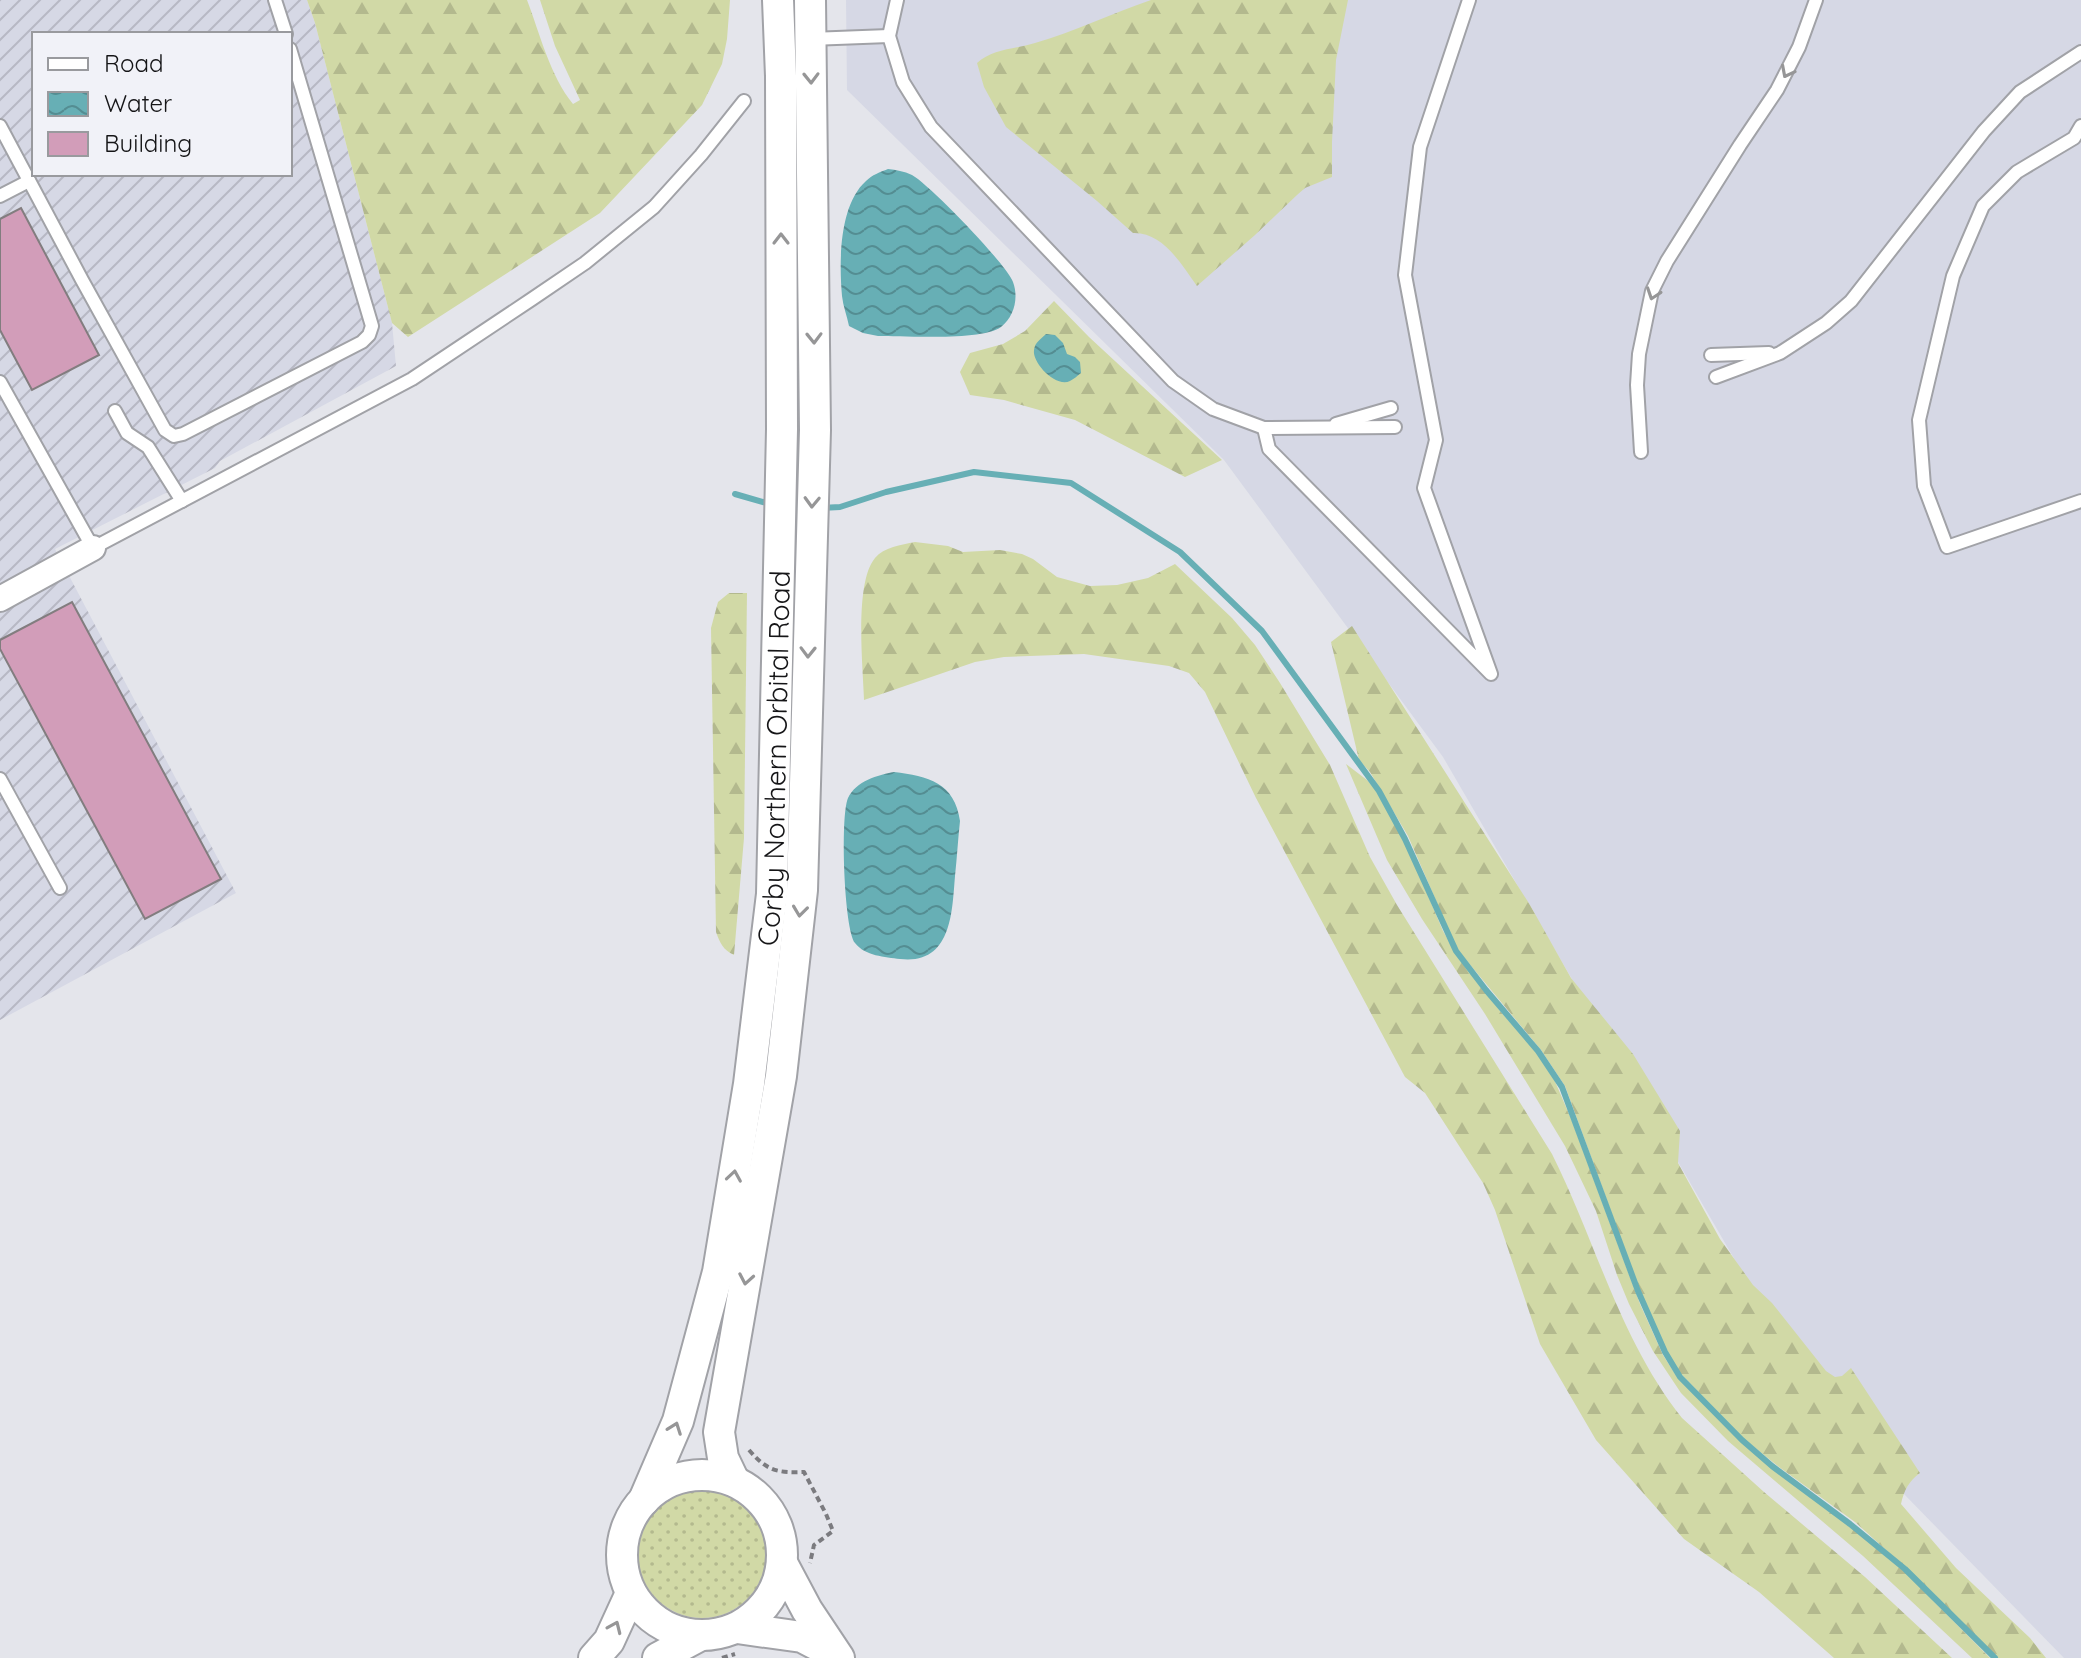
<svg xmlns="http://www.w3.org/2000/svg" width="2081" height="1658" font-family="Quicksand,sans-serif">
<style>
.built{fill:#d6d8e5}
.industrial{fill:url(#industrial-furrows);fill-rule:evenodd}
.grass{fill:url(#grass-dots)}
.forest{fill:url(#forest-firs)}
.water{fill:url(#water-waves)}
.lines{fill:none;stroke-linecap:round;stroke-linejoin:round}
.stream{stroke:#67afb5;stroke-width:6}
.building{fill:#d29db9;stroke:#827d7f;stroke-width:2}
.service-casing{stroke:#a1a2a7;stroke-width:16}
.minor-casing{stroke:#a1a2a7;stroke-width:28}
.tertiary-casing{stroke:#a1a2a7;stroke-width:34}
.path{stroke:#7b7b7f;stroke-width:4;stroke-dasharray:6 4;stroke-linecap:butt}
.service{stroke:#fff;stroke-width:12}
.minor{stroke:#fff;stroke-width:24}
.tertiary{stroke:#fff;stroke-width:30}
.oneway{stroke:#969697}
.labels{text-anchor:middle;dominant-baseline:central;stroke-width:7;stroke-linejoin:round;paint-order:stroke}
.street-label{font-size:28px;fill:#151517;stroke:#f1f2f8}
</style>
<defs>
<pattern id="industrial-furrows" width="10" height="10" patternUnits="userSpaceOnUse" patternTransform="scale(2)"><rect width="10" height="10" fill="#d6d8e5"/><path d="M-1 1l2-2M0 10L10 0M9 11l2-2" fill="none" stroke="#b7b8c4"/></pattern>
<pattern id="grass-dots" width="8" height="8" patternUnits="userSpaceOnUse" patternTransform="scale(2)"><rect width="8" height="8" fill="#d1d9a6"/><path d="M2 2h.1M6 6h.1" fill="none" stroke="#b3b98e" stroke-width="1.8" stroke-linecap="round"/></pattern>
<pattern id="forest-firs" width="22" height="20" patternUnits="userSpaceOnUse" patternTransform="scale(2)"><rect width="22" height="20" fill="#d1d9a6"/><path d="M5 1l3.5 6h-7zM16 11l3.5 6h-7z" fill="#b3b98e"/></pattern>
<pattern id="water-waves" width="16" height="10" patternUnits="userSpaceOnUse" patternTransform="scale(2)"><rect width="16" height="10" fill="#67afb5"/><path d="M0 5q4-4 8 0t8 0" fill="none" stroke="#548d92"/></pattern>
</defs>
<rect width="100%" height="100%" fill="#e4e5eb"/>
<!-- built -->
<path class="built" d="M 846,0 L 2081,0 L 2081,1658 L 2064,1658 L 1822,1410 L 1443,757 L 1224,460 L 847,90 Z"/>
<!-- industrial -->
<path class="industrial" d="M 0,0 L 307,0 L 315,23 L 392,323 L 396,366 L 220,461 L 215,468 L 55,549 L 236,893 L 0,1020 ZM 34,34 L 290,34 L 290,174 L 34,174 Z"/>
<!-- grass -->
<circle class="grass" cx="702" cy="1554" r="64"/>
<!-- forest -->
<g class="forest">
<path d="M 307,0 L 527,0 C 540,34 550,76 573,104 L 580,100 L 555,46 L 540,0 L 730,0 L 727,39 L 722,64 L 702,105 L 600,213 L 408,337 L 392,323 L 315,23 Z"/>
<path d="M 1151,0 L 1348,0 L 1336,60 L 1332,142 L 1332,177 L 1305,188 L 1297,195 L 1255,235 L 1197,286 C 1181,264 1163,232 1133,233 L 1097,201 L 1006,127 L 984,87 L 977,63 C 992,49 1015,49 1035,43 C 1074,32 1112,13 1151,0 Z"/>
<path d="M 1054,301 L 1089,337 L 1222,460 L 1185,477 L 1075,420 L 1004,400 L 970,395 L 960,372 L 970,353 L 1003,344 L 1025,331 Z"/>
<path d="M 915,542 L 948,546 L 963,552 L 1000,550 L 1022,554 L 1033,559 L 1057,577 L 1090,586 L 1117,585 L 1148,578 L 1175,564 L 1232,618 L 1255,645 L 1280,683 L 1330,765 L 1370,857 L 1397,905 L 1552,1154 C 1596,1242 1620,1340 1682,1418 L 1764,1492 L 1865,1577 L 1952,1658 L 1834,1658 L 1759,1592 L 1684,1539 L 1596,1440 L 1540,1344 L 1495,1210 L 1483,1183 L 1425,1093 L 1405,1077 L 1256,798 L 1205,692 L 1189,673 L 1169,666 L 1084,654 L 1004,657 L 975,662 L 864,700 C 863,667 854,583 875,558 C 884,547 901,545 915,542 Z"/>
<path d="M 729,593 L 747,593 L 744,838 L 734,955 C 723,950 720,943 716,932 L 711,628 L 718,602 Z"/>
<path d="M 1352,626 L 1530,905 L 1571,978 L 1633,1054 L 1680,1131 L 1678,1163 L 1720,1239 L 1753,1285 L 1772,1303 L 1826,1371 L 1835,1377 L 1842,1376 L 1851,1368 L 1920,1473 C 1909,1481 1904,1490 1901,1504 L 1956,1568 L 2030,1638 L 2046,1658 L 1998,1658 L 1927,1587 L 1855,1522 L 1779,1467 L 1744,1439 L 1680,1373 L 1666,1351 L 1637,1282 L 1565,1086 L 1541,1050 L 1457,949 L 1408,836 L 1370,772 L 1359,760 L 1331,642 Z"/>
<path d="M 1346,764 L 1367,780 L 1380,795 L 1413,860 L 1443,931 L 1458,957 L 1501,1012 L 1534,1048 L 1551,1072 L 1572,1121 L 1640,1304 L 1663,1355 L 1677,1377 L 1737,1438 L 1771,1468 L 1841,1519 L 1900,1567 L 1990,1658 L 1972,1658 L 1863,1556 L 1728,1441 L 1681,1393 L 1653,1351 L 1629,1304 L 1617,1275 L 1596,1211 L 1565,1146 L 1485,1014 L 1422,919 L 1387,860 Z"/>
</g>
<!-- water -->
<g class="water">
<path d="M 888,169 C 896,170 904,171 912,175 C 929,184 1008,266 1013,282 C 1019,298 1014,317 1001,327 C 982,341 903,336 878,336 L 863,333 L 849,326 C 847,316 843,306 842,296 C 839,262 839,205 866,181 C 872,175 880,172 888,169 Z"/>
<path d="M 1046,334 L 1055,335 L 1063,343 L 1067,354 L 1075,357 L 1080,362 L 1081,373 C 1077,376 1074,379 1070,381 C 1056,388 1032,363 1034,350 C 1035,342 1041,339 1046,334 Z"/>
<path d="M 894,772 C 928,776 955,783 960,821 C 958,839 957,857 955,876 C 952,912 952,965 900,959 C 885,957 865,956 855,943 C 844,929 840,816 848,798 C 856,781 878,775 894,772 Z"/>
</g>
<g class="lines">
<!-- stream -->
<g class="stream">
<path d="M 735,494 L 770,504"/>
<path d="M 821,508 L 840,507 L 886,492 L 974,472 L 1071,483 L 1180,552 L 1262,631 L 1379,791 L 1405,839 L 1456,951 L 1486,990 L 1538,1051 L 1562,1087 L 1638,1291 L 1665,1352 L 1680,1377 L 1742,1440 L 1772,1466 L 1850,1524 L 1905,1569 L 1995,1658"/>
</g>
</g>
<!-- building -->
<g class="building">
<path d="M 21,208 L 99,355 L 32,390 L 0,330 L 0,219 Z"/>
<path d="M 72,602 L 221,879 L 145,919 L 0,649 L 0,640 Z"/>
</g>
<g class="lines">
<!-- service casing -->
<g class="service-casing">
<g id="service">
<path d="M 275,0 L 286,34"/>
<path d="M 897,0 L 889,36 L 903,82 L 931,127 L 1173,381 L 1213,409 L 1264,428 L 1395,427"/>
<path d="M 810,39 L 889,36"/>
<path d="M 0,126 L 82,280 L 165,430 L 174,436 L 183,434 L 362,342 L 369,335 L 372,326 L 290,49"/>
<path d="M 2081,126 L 2074,138 L 2017,172 L 1983,206 L 1953,276 L 1919,420 L 1924,486 L 1947,547 L 2081,501"/>
<path d="M 0,196 L 29,181"/>
<path d="M 1711,355 L 1769,353"/>
<path d="M 1716,377 L 1780,353 L 1826,323 L 1851,301 L 1984,131 L 2020,92 L 2081,52"/>
<path d="M 0,382 L 93,548 L 412,379 L 532,299 L 585,263 L 654,207 L 701,155 L 744,101"/>
<path d="M 115,411 L 127,433 L 148,447 L 182,501"/>
<path d="M 1336,424 L 1391,408"/>
<path d="M 1264,428 L 1269,449 L 1491,674 L 1424,488 L 1436,440 L 1405,275 L 1420,147 L 1469,0"/>
<path d="M 1641,452 L 1637,385 L 1639,354 L 1652,291 L 1667,261 L 1740,145 L 1777,90 L 1799,47 L 1816,0"/>
<path d="M 0,779 L 60,888"/>
</g>
</g>
<!-- minor casing -->
<g class="minor-casing">
<path id="minor" d="M 0,599 L 93,548"/>
</g>
<!-- tertiary casing -->
<g class="tertiary-casing">
<g id="tertiary">
<circle cx="702" cy="1555" r="80"/>
<path d="M 734,1481 L 723,1458 L 719,1432 L 781,1076 L 802,890 L 815,430 L 810,0"/>
<path id="s1" d="M 644,1500 L 678,1421 L 718,1272 L 749,1084 L 772,894 L 782,429 L 781,76 L 778,0"/>
<path d="M 782,1563 L 807,1610 L 839,1658"/>
<path d="M 737,1628 L 802,1637 L 835,1654"/>
<path d="M 594,1658 L 609,1641 L 631,1593"/>
<path d="M 658,1658 L 699,1636"/>
</g>
</g>
<!-- path -->
<g class="path">
<path d="M 749,1450 C 767,1471 777,1473 804,1472 L 826,1514 L 833,1531 L 814,1545 L 810,1563"/>
<path d="M 722,1658 L 735,1654"/>
</g>
<!-- service -->
<use href="#service" class="service"/>
<!-- minor -->
<use href="#minor" class="minor"/>
<!-- tertiary -->
<use href="#tertiary" class="tertiary"/>
</g>
<!-- one-way arrows -->
<defs><path id="oneway-chevron" d="M-2-3.5L2.5 0L-2 3.5" fill="none" stroke-width="1.6" stroke-linecap="round" stroke-linejoin="round" transform="scale(2)"/></defs>
<g class="oneway">
<use href="#oneway-chevron" transform="translate(1787 72) rotate(117)"/>
<use href="#oneway-chevron" transform="translate(811 78) rotate(89)"/>
<use href="#oneway-chevron" transform="translate(781 239) rotate(-90)"/>
<use href="#oneway-chevron" transform="translate(1653 294) rotate(109)"/>
<use href="#oneway-chevron" transform="translate(814 338) rotate(89)"/>
<use href="#oneway-chevron" transform="translate(812 502) rotate(92)"/>
<use href="#oneway-chevron" transform="translate(808 652) rotate(91)"/>
<use href="#oneway-chevron" transform="translate(800 911) rotate(97)"/>
<use href="#oneway-chevron" transform="translate(734 1176) rotate(-81)"/>
<use href="#oneway-chevron" transform="translate(746 1279) rotate(100)"/>
<use href="#oneway-chevron" transform="translate(675 1428) rotate(-70)"/>
<use href="#oneway-chevron" transform="translate(615 1627) rotate(-66)"/>
</g>
<g class="labels">
<!-- street labels -->
<g class="street-label">
<text stroke="none"><textPath href="#s1" startOffset="758">Corby Northern Orbital Road</textPath></text>
</g>
</g>
<!-- legend -->
<rect x="32" y="32" width="260" height="144" fill="#f1f2f8" stroke="#999a9e" stroke-width="2"/>
<rect x="48" y="58" width="40" height="12" fill="#ffffff" stroke="#999a9e" stroke-width="2"/>
<text x="104" y="72" font-size="24" fill="#151517">Road</text>
<rect x="48" y="92" width="40" height="24" fill="url(#water-waves)" stroke="#999a9e" stroke-width="2"/>
<text x="104" y="112" font-size="24" fill="#151517">Water</text>
<rect x="48" y="132" width="40" height="24" fill="#d29db9" stroke="#999a9e" stroke-width="2"/>
<text x="104" y="152" font-size="24" fill="#151517">Building</text>
</svg>
